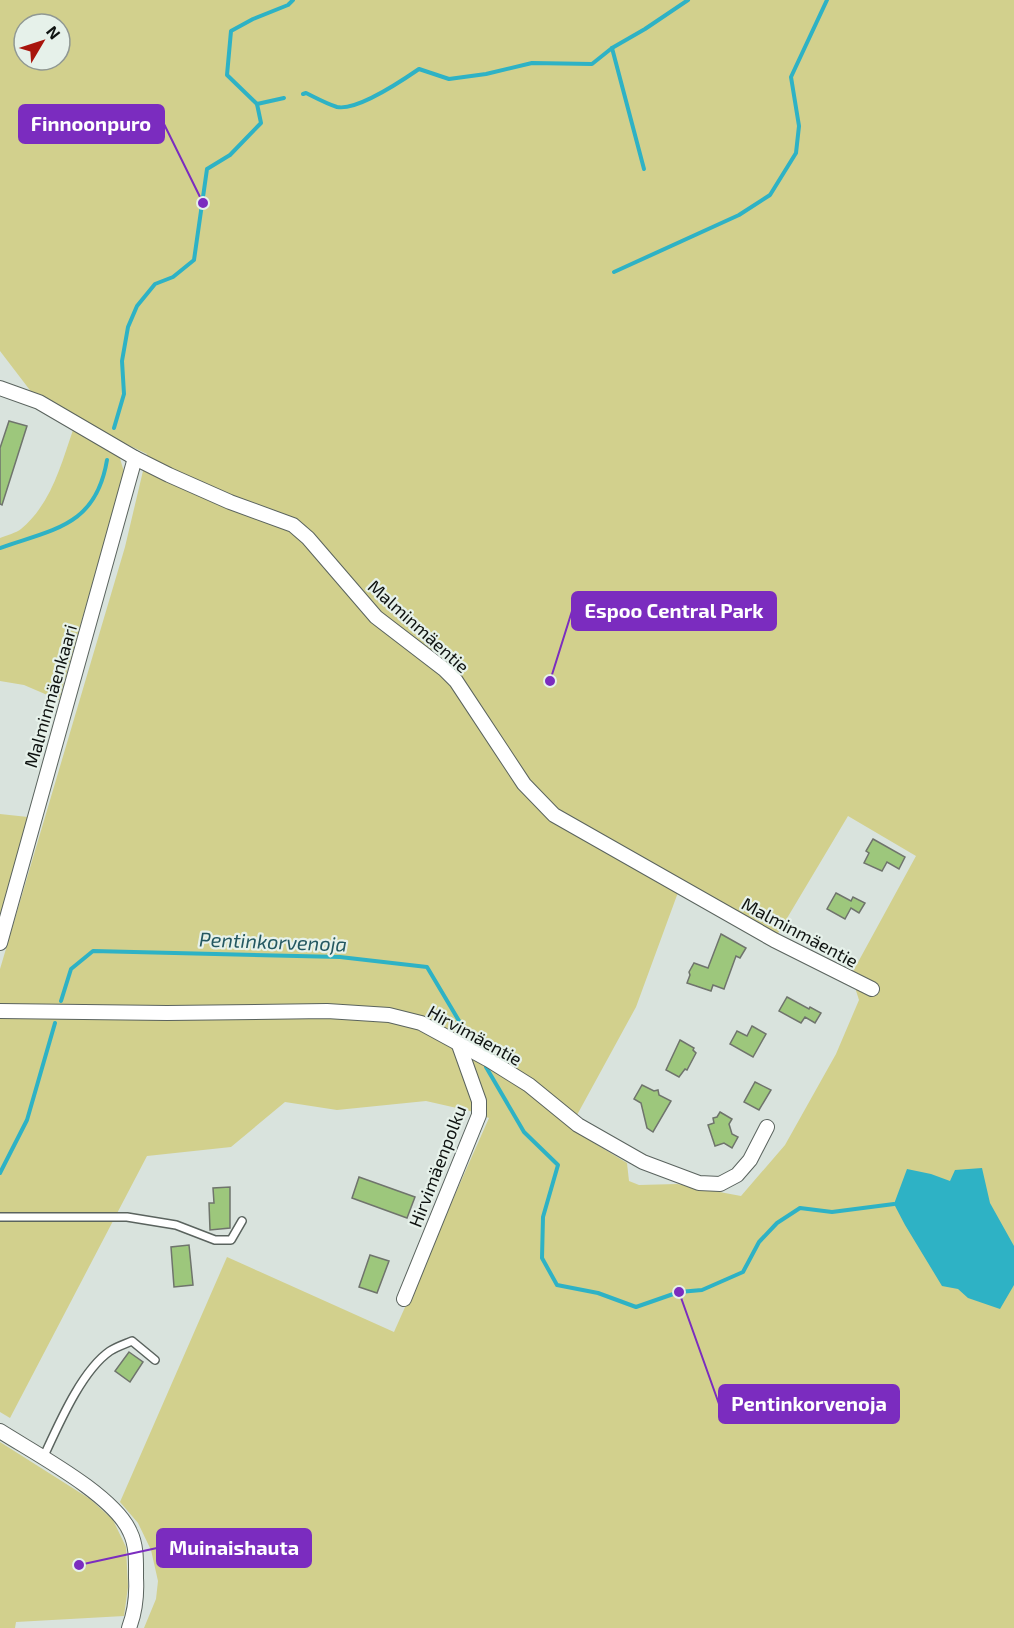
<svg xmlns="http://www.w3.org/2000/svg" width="1014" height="1628" font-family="'Exo 2',sans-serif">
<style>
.green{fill:#d2d08d;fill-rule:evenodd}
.water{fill:#2eb2c5}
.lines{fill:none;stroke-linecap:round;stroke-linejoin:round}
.stream{stroke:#2eb2c5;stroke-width:4}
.building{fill:#9dc77c;stroke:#6f746c;stroke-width:1.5}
.service-casing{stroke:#5a635e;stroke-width:10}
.minor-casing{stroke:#5a635e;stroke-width:16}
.service{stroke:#fff;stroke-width:7}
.minor{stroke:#fff;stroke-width:14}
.labels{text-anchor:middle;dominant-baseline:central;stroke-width:4.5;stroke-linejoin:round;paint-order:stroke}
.street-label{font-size:18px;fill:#0f1311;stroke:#e6f1ea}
.water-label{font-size:20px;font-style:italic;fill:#245861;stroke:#e6f1ea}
.leader{fill:none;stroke:#7b2cbf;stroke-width:2}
.callout-dot{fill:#7b2cbf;stroke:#e6f1ea;stroke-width:2}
.callout{fill:#7b2cbf;stroke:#7b2cbf;stroke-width:2}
.callout-label{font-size:20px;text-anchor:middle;font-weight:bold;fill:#fff}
</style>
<rect width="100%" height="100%" fill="#d9e3dd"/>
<!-- green -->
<g class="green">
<path d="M 0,0 L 1014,0 L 1014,1628 L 144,1628 L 156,1599 L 158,1581 L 151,1550 L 138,1523 L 120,1502 L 227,1257 L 394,1332 L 489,1118 L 470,1111 L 426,1101 L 337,1110 L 285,1102 L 231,1147 L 147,1156 L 10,1418 L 0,1412 L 0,969 L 125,547 L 147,454 L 39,402 L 0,351 ZM 24,24 L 60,24 L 60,60 L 24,60 ZM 848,816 L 916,856 L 851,975 L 859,1000 L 836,1054 L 785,1145 L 741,1196 L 677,1184 L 639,1185 L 629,1181 L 627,1163 L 594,1143 L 577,1115 L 636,1007 L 680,887 L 774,940 Z"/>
<path d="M 73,430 L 119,455 L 124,472 L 59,700 L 24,685 L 0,681 L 0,538 C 7,535 16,533 21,529 C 51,504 61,465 73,430 Z"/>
<path d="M 0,814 L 28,817 L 0,922 Z"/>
<path d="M 0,1442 L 90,1499 L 113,1520 L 126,1547 L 128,1587 L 124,1616 L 16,1622 L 15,1628 L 0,1628 Z"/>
</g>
<!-- water -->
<path class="water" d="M 982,1168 L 990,1203 L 1014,1246 L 1014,1285 L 1000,1309 L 968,1298 L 958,1289 L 942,1286 L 905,1225 L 894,1204 L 907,1169 L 931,1174 L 950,1181 L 955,1170 Z"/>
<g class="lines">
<!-- stream -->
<g class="stream">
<path d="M 612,48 L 644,169"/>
<path d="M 303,94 L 306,93 C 316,98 327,104 337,107 C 357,111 403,80 419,69 L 449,79 L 486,74 L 532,63 L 592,64 L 612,48 L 645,29 L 688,0"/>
<path d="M 257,104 L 284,98"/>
<path d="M 614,272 L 739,215 L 770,195 L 796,153 L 799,126 L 791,77 L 827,0"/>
<path d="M 114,428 L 124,394 L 122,361 L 128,327 L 137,306 L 155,284 L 173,277 L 194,260 L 207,169 L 230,155 L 261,123 L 257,104 L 227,75 L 231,31 L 253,19 L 288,5 L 293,0"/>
<path d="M 0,548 C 54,529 96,526 107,460"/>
<path d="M 61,1001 L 71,969 L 93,951 L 340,957 L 427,967 L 471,1041"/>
<path d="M 486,1067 L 524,1132 L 558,1165 L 543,1217 L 542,1258 L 557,1285 L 598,1293 L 636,1307 L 679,1292 L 702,1290 L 743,1272 L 759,1242 L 777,1223 L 800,1208 L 832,1212 L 894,1204"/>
<path d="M 0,1173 L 27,1120 L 55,1023"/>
</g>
</g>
<!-- building -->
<g class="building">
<path d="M 9,421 L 27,426 L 2,505 L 0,504 L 0,448 Z"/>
<path d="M 873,839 L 905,857 L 899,869 L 887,862 L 882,871 L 864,863 L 869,853 L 866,851 Z"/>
<path d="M 836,893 L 851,901 L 853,897 L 865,903 L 859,913 L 851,908 L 845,919 L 827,909 Z"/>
<path d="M 721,934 L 746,948 L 740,958 L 736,956 L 724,989 L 713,985 L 711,991 L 687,983 L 690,975 L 689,972 L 694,963 L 708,968 Z"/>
<path d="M 787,997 L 809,1009 L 810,1007 L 821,1013 L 815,1023 L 805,1017 L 801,1023 L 779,1011 Z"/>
<path d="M 752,1026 L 766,1034 L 753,1057 L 730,1044 L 737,1031 L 747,1036 Z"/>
<path d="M 680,1040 L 694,1048 L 693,1050 L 696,1053 L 687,1070 L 685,1069 L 679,1077 L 666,1070 Z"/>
<path d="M 755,1082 L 771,1090 L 759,1110 L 744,1102 Z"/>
<path d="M 642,1085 L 654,1091 L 658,1090 L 659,1095 L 671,1101 L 653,1132 L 647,1128 L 641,1103 L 634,1099 Z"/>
<path d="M 720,1112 L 732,1119 L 729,1124 L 732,1134 L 738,1137 L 732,1148 L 724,1143 L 715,1146 L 708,1125 L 714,1123 L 713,1118 L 717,1117 Z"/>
<path d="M 359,1177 L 415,1197 L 407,1218 L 352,1198 Z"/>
<path d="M 230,1187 L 230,1228 L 210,1230 L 209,1203 L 214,1203 L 213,1188 Z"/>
<path d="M 189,1245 L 193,1285 L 174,1287 L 171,1247 Z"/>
<path d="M 370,1255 L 389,1261 L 377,1293 L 359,1287 Z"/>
<path d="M 129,1352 L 143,1362 L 130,1382 L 115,1371 Z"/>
</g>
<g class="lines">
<!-- service casing -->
<g class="service-casing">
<g id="service">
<path d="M 0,1217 L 127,1217 L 176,1225 L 215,1240 L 231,1240 L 242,1221"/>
<path d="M 43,1458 C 58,1426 81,1371 110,1351 C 116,1347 125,1344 132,1341 L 155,1360"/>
</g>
</g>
<!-- minor casing -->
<g class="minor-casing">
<g id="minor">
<path d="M 0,388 L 39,402 L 135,458 L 169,475 L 230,502 L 293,525 L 308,538 L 376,617 L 445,670 L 456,681 L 524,784 L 554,815 L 774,940 L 872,989"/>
<path d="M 0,943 L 135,458"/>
<path d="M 0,1011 L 167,1013 L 327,1011 L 389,1015 L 421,1023 L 489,1060 L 529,1085 L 578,1125 L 643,1162 L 699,1183 L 720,1184 L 737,1175 L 750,1160 L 767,1127"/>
<path d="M 404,1299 L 479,1115 L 479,1101 L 459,1045"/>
<path d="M 0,1431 C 36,1454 114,1495 130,1532 C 137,1546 136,1563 136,1578 C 137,1595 135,1612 129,1628"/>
</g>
</g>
<!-- service -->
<use href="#service" class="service"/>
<!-- minor -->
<use href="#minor" class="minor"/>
</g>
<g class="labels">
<!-- street labels -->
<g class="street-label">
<text transform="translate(419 626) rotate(42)">Malminmäentie</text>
<text transform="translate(50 696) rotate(-74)">Malminmäenkaari</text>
<text transform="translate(800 932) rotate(28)">Malminmäentie</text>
<text transform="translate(475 1035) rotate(29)">Hirvimäentie</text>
<text transform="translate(437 1166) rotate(-69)">Hirvimäenpolku</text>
</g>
<!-- water labels -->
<g class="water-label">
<text transform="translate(273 941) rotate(2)">Pentinkorvenoja</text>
</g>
</g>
<!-- callouts -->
<path class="leader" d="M203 203L164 124M550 681L572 611M679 1292L719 1404M79 1565L157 1548"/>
<g class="callout-dot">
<circle cx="203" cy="203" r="6"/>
<circle cx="550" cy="681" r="6"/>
<circle cx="679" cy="1292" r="6"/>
<circle cx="79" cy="1565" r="6"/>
</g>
<g class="callout">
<rect x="19" y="105" width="145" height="38" rx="6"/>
<rect x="572" y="592" width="204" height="38" rx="6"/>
<rect x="719" y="1385" width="180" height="38" rx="6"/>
<rect x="157" y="1529" width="154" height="38" rx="6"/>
</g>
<g class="callout-label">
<text x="91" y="131">Finnoonpuro</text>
<text x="674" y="618">Espoo Central Park</text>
<text x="809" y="1411">Pentinkorvenoja</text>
<text x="234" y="1555">Muinaishauta</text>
</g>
<!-- north arrow -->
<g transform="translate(42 42) rotate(51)"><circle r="28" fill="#e6f1ea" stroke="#909893" stroke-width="1.5"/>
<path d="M0-4.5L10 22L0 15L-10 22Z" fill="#a8150c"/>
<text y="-9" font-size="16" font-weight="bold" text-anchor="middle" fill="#0f1311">N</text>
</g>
</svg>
